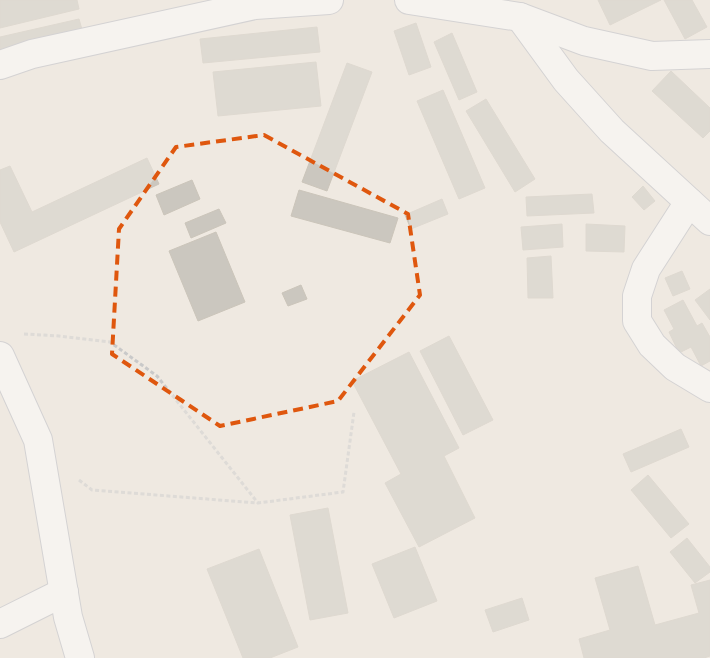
<svg xmlns="http://www.w3.org/2000/svg" width="710" height="658" font-family="'Varela Round',sans-serif">
<style>
.building{fill:#cbc7bf;stroke:#cbc5ba}
.lines{fill:none;stroke-linecap:round;stroke-linejoin:round}
.minor-casing{stroke:#b4b7c1;stroke-width:30}
.path{stroke:#c9c9c9;stroke-width:3;stroke-dasharray:4 2.5;stroke-linecap:butt}
.minor{stroke:#fff;stroke-width:28}
.marked{fill:none;stroke:#df570e;stroke-width:4;stroke-dasharray:10 6;stroke-linejoin:round}
</style>
<rect width="100%" height="100%" fill="#efe9e1"/>
<!-- building -->
<g class="building">
<path d="M 0,0 L 77,0 L 79,9 L 0,28 Z"/>
<path d="M 598,0 L 661,0 L 610,25 Z"/>
<path d="M 664,0 L 692,0 L 707,27 L 685,39 Z"/>
<path d="M 79,19 L 83,33 L 0,53 L 0,37 Z"/>
<path d="M 416,23 L 431,67 L 409,75 L 394,31 Z"/>
<path d="M 317,27 L 320,52 L 203,63 L 200,39 Z"/>
<path d="M 452,33 L 477,92 L 459,100 L 434,42 Z"/>
<path d="M 316,62 L 321,106 L 218,116 L 213,72 Z"/>
<path d="M 347,63 L 372,72 L 327,191 L 302,182 Z"/>
<path d="M 671,71 L 710,108 L 710,131 L 703,138 L 652,91 Z"/>
<path d="M 443,90 L 485,188 L 459,199 L 417,101 Z"/>
<path d="M 486,99 L 535,179 L 515,192 L 466,111 Z"/>
<path d="M 147,158 L 159,184 L 14,252 L 0,222 L 0,170 L 10,166 L 32,212 Z"/>
<path d="M 192,180 L 200,199 L 164,215 L 156,195 Z"/>
<path d="M 643,186 L 655,201 L 644,210 L 632,197 Z"/>
<path d="M 299,190 L 398,218 L 390,243 L 291,216 Z"/>
<path d="M 592,194 L 594,213 L 527,216 L 526,197 Z"/>
<path d="M 442,199 L 448,214 L 411,229 L 405,215 Z"/>
<path d="M 219,209 L 226,223 L 191,238 L 185,223 Z"/>
<path d="M 562,224 L 563,247 L 523,250 L 521,227 Z"/>
<path d="M 586,224 L 625,226 L 624,252 L 586,251 Z"/>
<path d="M 216,232 L 245,302 L 198,321 L 169,251 Z"/>
<path d="M 551,256 L 553,298 L 528,298 L 527,258 Z"/>
<path d="M 682,271 L 690,289 L 673,296 L 665,278 Z"/>
<path d="M 301,285 L 307,299 L 288,306 L 282,293 Z"/>
<path d="M 710,289 L 710,320 L 695,300 Z"/>
<path d="M 683,300 L 697,326 L 702,323 L 710,337 L 710,361 L 701,366 L 691,347 L 679,353 L 669,332 L 674,329 L 664,310 Z"/>
<path d="M 449,336 L 493,420 L 463,435 L 420,351 Z"/>
<path d="M 409,352 L 459,448 L 444,456 L 475,518 L 419,547 L 385,483 L 401,474 L 352,381 Z"/>
<path d="M 681,429 L 689,447 L 631,472 L 623,454 Z"/>
<path d="M 648,475 L 689,524 L 671,538 L 631,490 Z"/>
<path d="M 328,508 L 348,613 L 310,620 L 290,515 Z"/>
<path d="M 687,538 L 710,567 L 710,572 L 695,583 L 670,552 Z"/>
<path d="M 415,547 L 437,601 L 394,618 L 372,564 Z"/>
<path d="M 259,549 L 298,647 L 270,658 L 243,658 L 207,569 Z"/>
<path d="M 638,566 L 655,625 L 699,613 L 691,585 L 710,580 L 710,656 L 704,658 L 584,658 L 579,639 L 610,630 L 595,578 Z"/>
<path d="M 522,598 L 529,620 L 493,632 L 485,610 Z"/>
</g>
<g class="lines">
<!-- minor casing -->
<g class="minor-casing">
<g id="minor">
<path d="M 409,0 L 520,17 L 584,41 L 652,56 L 710,54"/>
<path d="M 520,17 L 566,80 L 612,131 L 710,221"/>
<path d="M 0,65 L 32,54 L 255,5 L 329,0"/>
<path d="M 689,202 L 646,269 L 637,296 L 637,321 L 652,345 L 675,367 L 710,388"/>
<path d="M 0,356 L 38,440 L 68,617 L 80,658"/>
<path d="M 0,624 L 64,592"/>
</g>
</g>
<!-- path -->
<g class="path">
<path d="M 24,334 L 59,336 L 110,342 L 157,376 L 258,503"/>
<path d="M 79,480 L 92,490 L 258,503 L 343,492 L 354,412"/>
</g>
<!-- minor -->
<use href="#minor" class="minor"/>
</g>
<!-- marked area -->
<path d="M0 0H710V658H0ZM 264,135 L 408,214 L 420,295 L 338,401 L 220,426 L 112,354 L 119,229 L 176,147 Z" fill="#efe9e1" fill-opacity=".55" fill-rule="evenodd"/>
<path class="marked" d="M 264,135 L 408,214 L 420,295 L 338,401 L 220,426 L 112,354 L 119,229 L 176,147 Z"/>
</svg>
